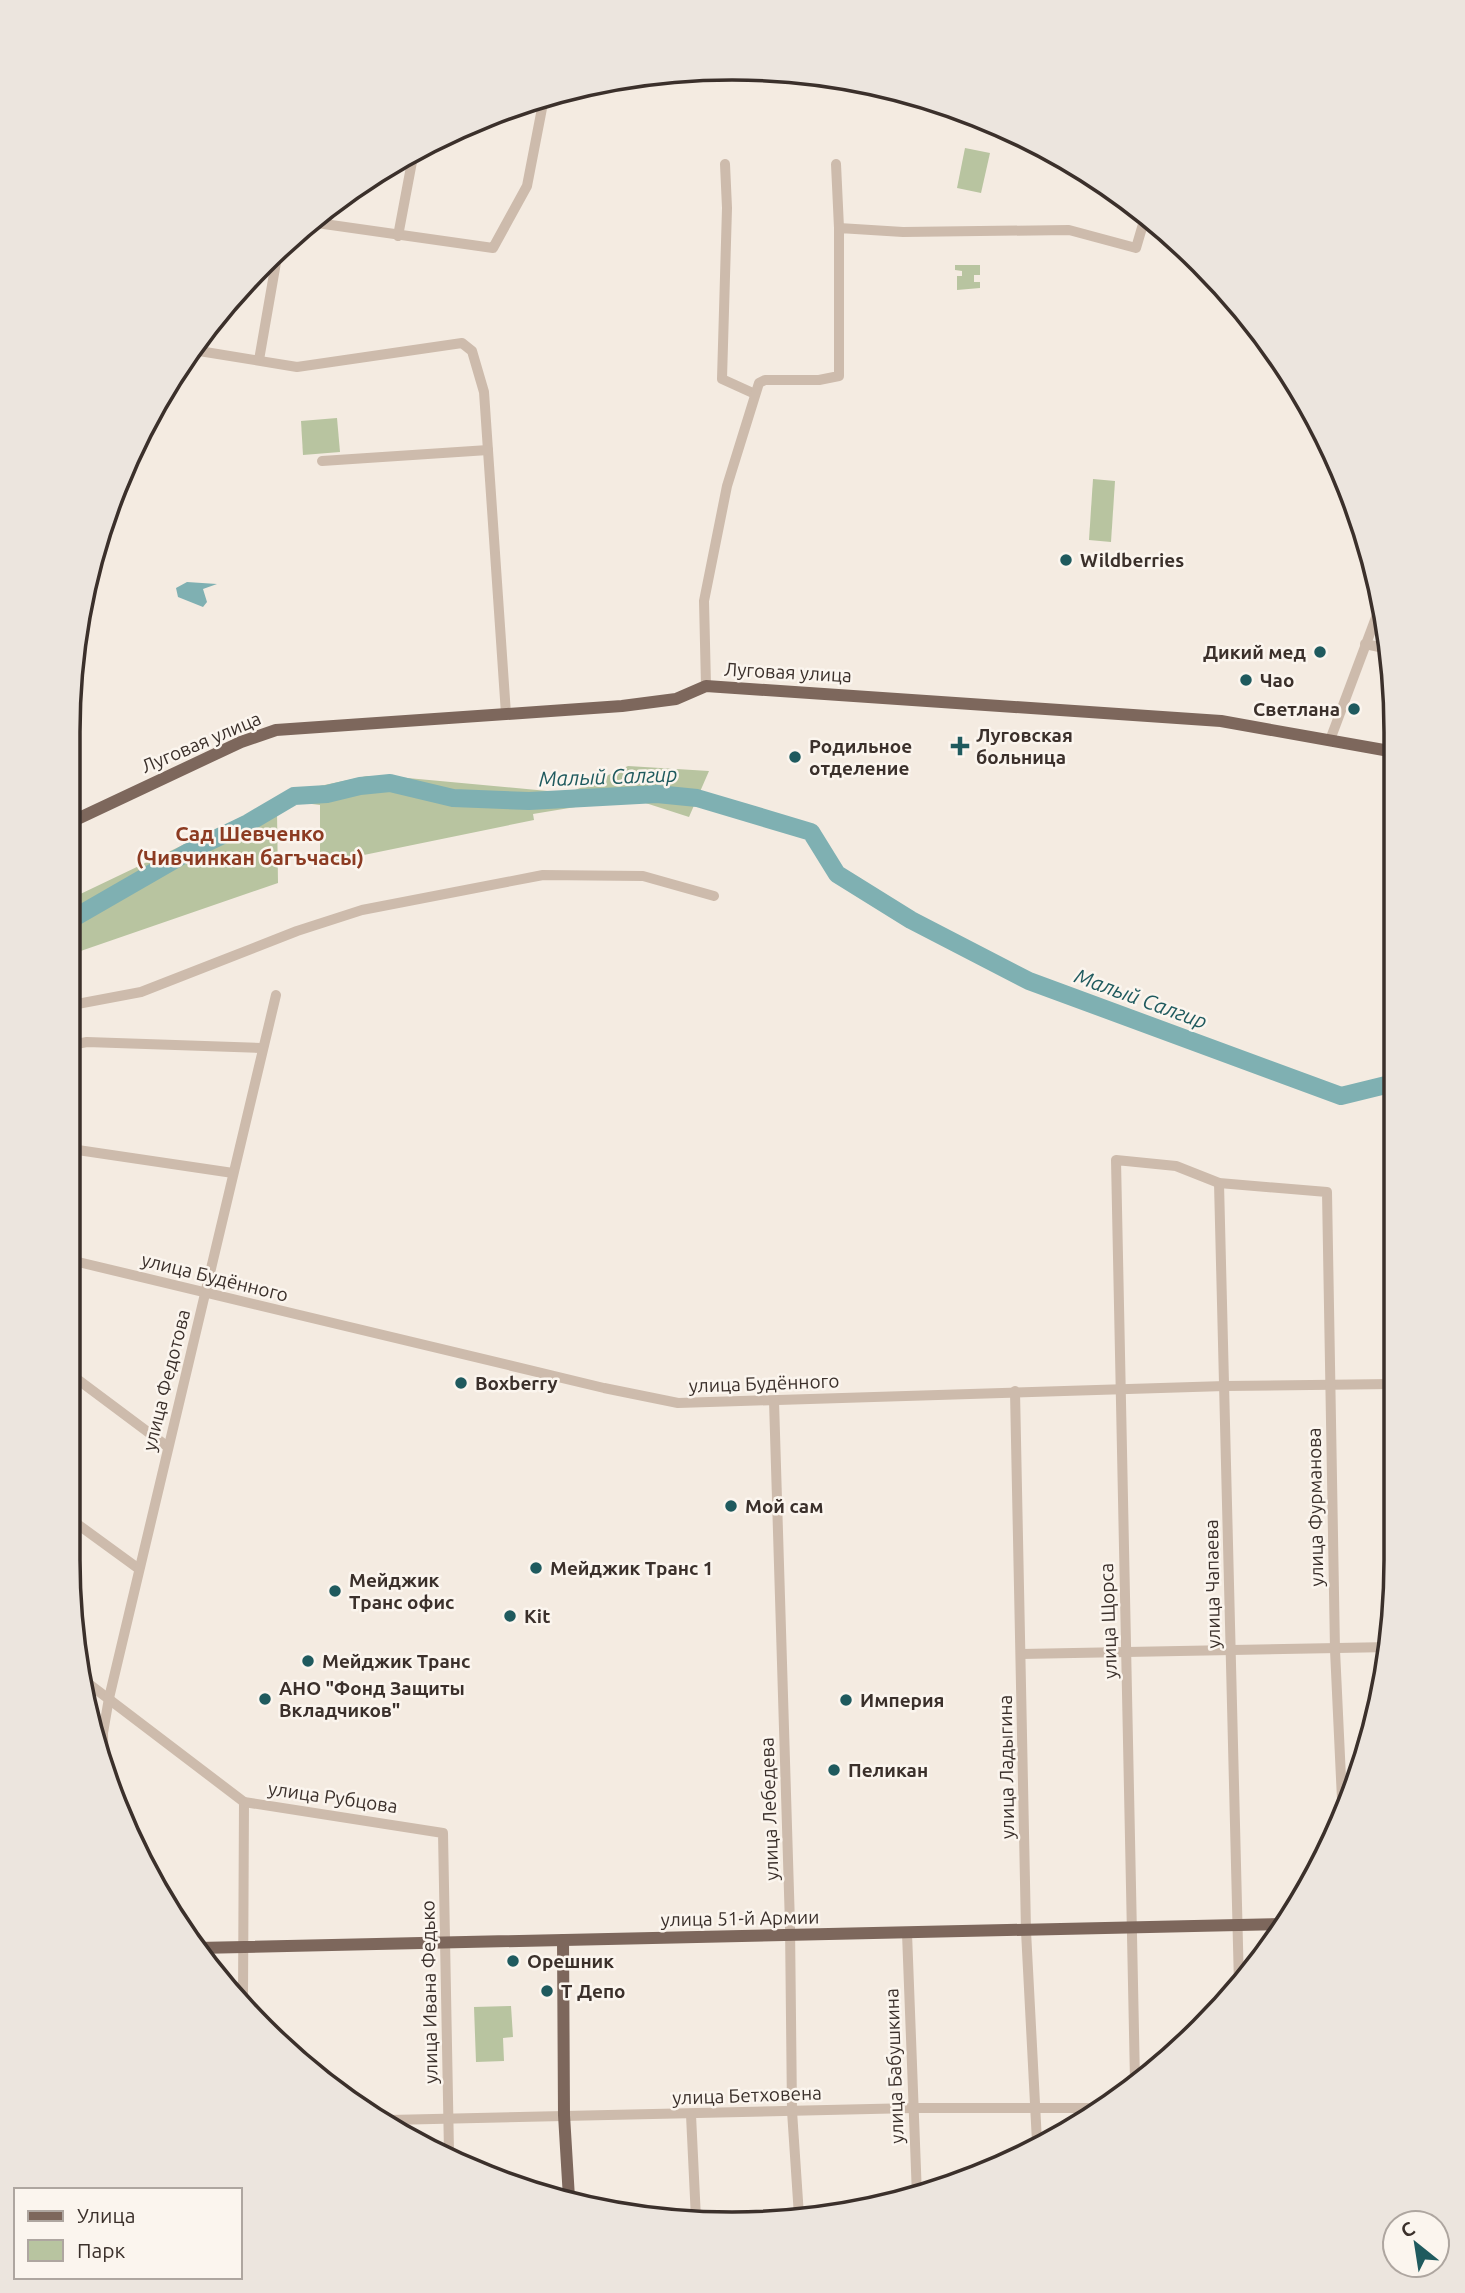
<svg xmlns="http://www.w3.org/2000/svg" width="1465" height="2293" font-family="Ubuntu,sans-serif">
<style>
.green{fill:#b8c4a0}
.water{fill:#7fb0b2}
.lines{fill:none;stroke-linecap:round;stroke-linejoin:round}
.river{stroke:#7fb0b2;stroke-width:18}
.minor{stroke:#cdbbac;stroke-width:10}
.major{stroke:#7d675c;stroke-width:12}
.poi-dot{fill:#1f5a5e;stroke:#fbf5ee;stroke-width:2.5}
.labels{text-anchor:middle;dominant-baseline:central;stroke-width:5;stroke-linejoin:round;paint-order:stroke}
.poi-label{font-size:19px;font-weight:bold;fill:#3b302b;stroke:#fbf5ee;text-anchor:start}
.street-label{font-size:19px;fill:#3b302b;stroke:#fbf5ee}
.water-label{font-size:21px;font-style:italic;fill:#1f5a5e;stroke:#fbf5ee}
.neighbourhood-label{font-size:21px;font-weight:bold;fill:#8c3b22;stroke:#fbf5ee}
.rim{fill:none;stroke:#3b302b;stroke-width:3.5}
</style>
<rect width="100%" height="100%" fill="#f4ebe1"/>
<!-- green -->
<g class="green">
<path d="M 965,148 L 990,153 L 981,193 L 957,188 Z"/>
<path d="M 955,265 L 980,265 L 980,275 L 974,275 L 974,282 L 980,282 L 980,288 L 957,290 L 957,276 L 962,276 L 962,271 L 955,270 Z"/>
<path d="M 337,418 L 340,452 L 303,455 L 301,421 Z"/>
<path d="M 1093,479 L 1115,481 L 1111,542 L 1089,540 Z"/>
<path d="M 628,766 L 709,771 L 689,817 L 630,798 L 533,814 L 534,820 L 320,864 L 320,805 L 296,802 L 277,812 L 278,883 L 72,954 L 72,898 L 296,791 L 367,776 L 386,776 L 569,793 Z"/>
<path d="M 511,2006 L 513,2037 L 503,2038 L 504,2061 L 476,2062 L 474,2007 Z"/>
</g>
<!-- water -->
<path class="water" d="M 187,582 L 217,584 L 203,589 L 207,602 L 203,607 L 178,597 L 176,588 Z"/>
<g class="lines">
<!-- river -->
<path class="river" d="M 72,919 L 190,851 L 248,823 L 294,796 L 327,794 L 360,786 L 390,783 L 453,798 L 529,801 L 657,794 L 697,798 L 811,832 L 837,874 L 911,920 L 1029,981 L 1341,1096 L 1394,1083"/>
<!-- minor -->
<g class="minor">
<path d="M 725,164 L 727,208 L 722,379 L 755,394"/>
<path d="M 836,164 L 839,228"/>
<path d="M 310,222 L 493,248 L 527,186 L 544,98"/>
<path d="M 398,236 L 414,151"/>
<path d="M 193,350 L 297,367 L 462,343 L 472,351 L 484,392 L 506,714"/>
<path d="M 259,360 L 278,251"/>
<path d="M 322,461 L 488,450"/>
<path d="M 1365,644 L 1389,649"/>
<path d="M 706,686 L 704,601 L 727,486 L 759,383 L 765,380 L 819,380 L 839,376 L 839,228 L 903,232 L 1069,230 L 1136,248 L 1146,214"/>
<path d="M 1330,740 L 1381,604"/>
<path d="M 72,1005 L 141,992 L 297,931 L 362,910 L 543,875 L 643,876 L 714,896"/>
<path d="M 71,1045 L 87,1042 L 261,1048"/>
<path d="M 71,1149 L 233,1173"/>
<path d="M 1219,1183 L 1239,1985"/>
<path d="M 70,1260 L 604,1388 L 678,1403 L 1225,1386 L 1392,1384"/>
<path d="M 69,1373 L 168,1447"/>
<path d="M 1015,1391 L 1026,1931 L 1037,2142"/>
<path d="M 774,1401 L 790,1925 L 792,2111 L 799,2216"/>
<path d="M 69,1518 L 139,1569"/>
<path d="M 1021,1654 L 1391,1647"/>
<path d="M 89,1684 L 244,1802 L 443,1833 L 449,2152"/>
<path d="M 104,1774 L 103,1733 L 109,1698 L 276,995"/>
<path d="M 907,1933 L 917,2196"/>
<path d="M 243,1996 L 244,1802"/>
<path d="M 1135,2081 L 1116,1160 L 1176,1166 L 1219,1183 L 1327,1192 L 1335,1650 L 1343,1821"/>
<path d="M 691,2115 L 696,2219"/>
<path d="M 389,2120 L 914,2108 L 1107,2108"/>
</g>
<!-- major -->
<g class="major">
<path d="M 73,821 L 241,742 L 276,730 L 622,706 L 676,699 L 706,686 L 1221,721 L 1395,752"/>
<path d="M 563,1940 L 564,2115 L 569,2198"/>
<path d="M 197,1948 L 1283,1924"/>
</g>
</g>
<!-- markers -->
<g class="poi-dot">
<circle cx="1066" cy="560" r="7"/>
<circle cx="1320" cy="652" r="7"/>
<circle cx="1246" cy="680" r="7"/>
<circle cx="1354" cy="709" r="7"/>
<path d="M956.5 735.5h7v7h7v7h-7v7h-7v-7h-7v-7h7z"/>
<circle cx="795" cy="757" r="7"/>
<circle cx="461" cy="1383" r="7"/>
<circle cx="731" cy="1506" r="7"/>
<circle cx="536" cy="1568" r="7"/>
<circle cx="335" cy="1591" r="7"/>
<circle cx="510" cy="1616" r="7"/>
<circle cx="308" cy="1661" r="7"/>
<circle cx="265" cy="1699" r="7"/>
<circle cx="846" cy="1700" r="7"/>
<circle cx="834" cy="1770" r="7"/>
<circle cx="513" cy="1961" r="7"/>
<circle cx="547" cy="1991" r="7"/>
</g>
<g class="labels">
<!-- poi labels -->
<g class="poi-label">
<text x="1080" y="560">Wildberries</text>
<text x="1306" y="652" text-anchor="end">Дикий мед</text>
<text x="1260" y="680">Чао</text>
<text x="1340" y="709" text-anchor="end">Светлана</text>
<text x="976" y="735">Луговская<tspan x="976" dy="22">больница</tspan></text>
<text x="809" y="746">Родильное<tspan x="809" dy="22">отделение</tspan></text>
<text x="475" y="1383">Boxberry</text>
<text x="745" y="1506">Мой сам</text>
<text x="550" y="1568">Мейджик Транс 1</text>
<text x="349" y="1580">Мейджик<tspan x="349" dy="22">Транс офис</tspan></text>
<text x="524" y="1616">Kit</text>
<text x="322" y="1661">Мейджик Транс</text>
<text x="279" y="1688">АНО "Фонд Защиты<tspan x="279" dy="22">Вкладчиков"</tspan></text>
<text x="860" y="1700">Империя</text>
<text x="848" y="1770">Пеликан</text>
<text x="527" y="1961">Орешник</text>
<text x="561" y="1991">Т Депо</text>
</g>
<!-- street labels -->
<g class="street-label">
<text transform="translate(788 672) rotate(3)">Луговая улица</text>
<text transform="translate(201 742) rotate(-23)">Луговая улица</text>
<text transform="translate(215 1277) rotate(14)">улица Будённого</text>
<text transform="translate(166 1380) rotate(-76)">улица Федотова</text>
<text transform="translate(764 1383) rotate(-2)">улица Будённого</text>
<text transform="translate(1315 1507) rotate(-91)">улица Фурманова</text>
<text transform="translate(1212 1584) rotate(-91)">улица Чапаева</text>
<text transform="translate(1108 1621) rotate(-92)">улица Щорса</text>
<text transform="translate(1006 1767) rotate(-91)">улица Ладыгина</text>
<text transform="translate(333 1797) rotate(8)">улица Рубцова</text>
<text transform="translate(769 1809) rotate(-92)">улица Лебедева</text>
<text transform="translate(740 1918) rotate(-1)">улица 51-й Армии</text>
<text transform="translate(429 1992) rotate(-91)">улица Ивана Федько</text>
<text transform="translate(894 2066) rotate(-92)">улица Бабушкина</text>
<text transform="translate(747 2095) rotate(-2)">улица Бетховена</text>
</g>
<!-- water labels -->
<g class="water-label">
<text transform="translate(608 776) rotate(-2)">Малый Салгир</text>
<text transform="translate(1141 998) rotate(20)">Малый Салгир</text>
</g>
<!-- neighbourhood labels -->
<g class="neighbourhood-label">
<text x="250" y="833">Сад Шевченко<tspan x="250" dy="24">(Чивчинкан багъчасы)</tspan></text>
</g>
</g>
<!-- crop -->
<path d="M0 0H1465V2293H0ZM732 80H732A652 652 0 0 1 1384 732V1560A652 652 0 0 1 732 2212H732A652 652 0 0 1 80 1560V732A652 652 0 0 1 732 80Z" fill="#ece5de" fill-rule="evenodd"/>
<path class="rim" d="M732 80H732A652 652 0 0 1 1384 732V1560A652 652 0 0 1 732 2212H732A652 652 0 0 1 80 1560V732A652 652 0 0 1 732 80Z"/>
<!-- legend -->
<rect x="14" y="2188" width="228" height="91" fill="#fbf5ee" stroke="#aea6a0" stroke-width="2"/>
<rect x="28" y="2211" width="35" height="10" fill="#7d675c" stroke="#aea6a0" stroke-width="2"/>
<text x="77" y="2223" font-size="21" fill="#3b302b">Улица</text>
<rect x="28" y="2240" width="35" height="21" fill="#b8c4a0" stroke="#aea6a0" stroke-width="2"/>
<text x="77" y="2258" font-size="21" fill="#3b302b">Парк</text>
<!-- north arrow -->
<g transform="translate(1416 2244) rotate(330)"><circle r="33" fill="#fbf5ee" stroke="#aea6a0" stroke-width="2"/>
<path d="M0-5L12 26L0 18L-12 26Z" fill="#1f5a5e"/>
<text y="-10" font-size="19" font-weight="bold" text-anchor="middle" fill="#3b302b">С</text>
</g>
</svg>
